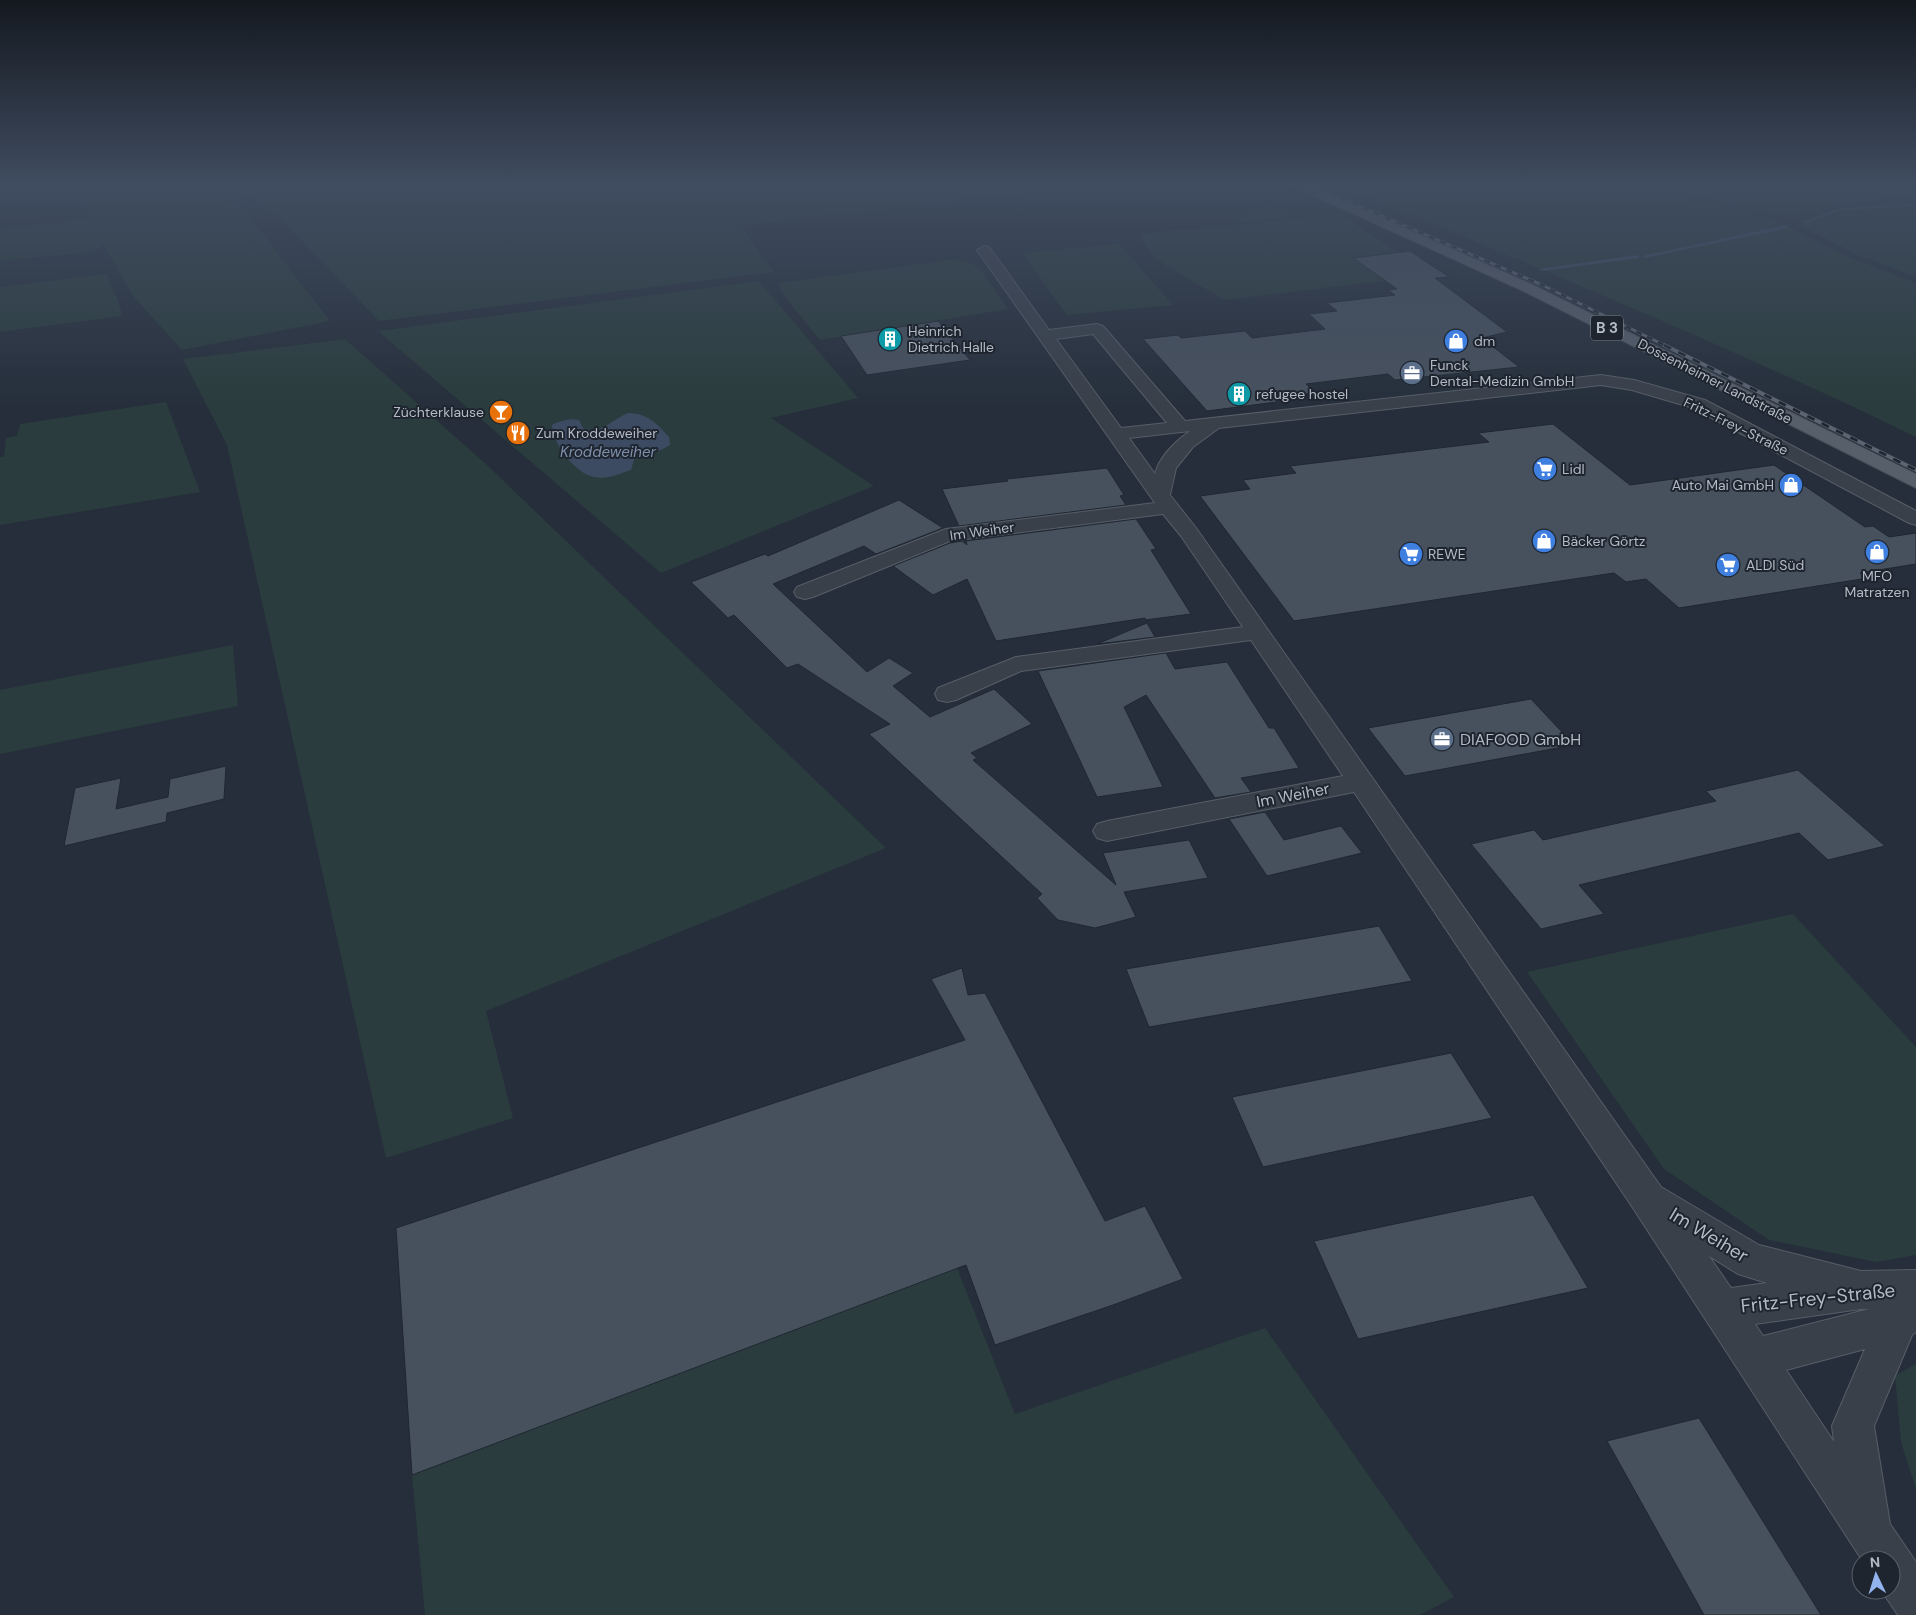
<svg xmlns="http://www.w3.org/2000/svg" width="1916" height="1615" font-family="'DM Sans',sans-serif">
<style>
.green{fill:#2a3c3d}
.water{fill:#3c4b62}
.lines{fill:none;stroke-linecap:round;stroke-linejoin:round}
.stream{fill:#3c4b62;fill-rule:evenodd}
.building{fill:#47515e;stroke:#202731}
.minor-casing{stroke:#575e68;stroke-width:2}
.major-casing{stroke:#424953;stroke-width:2}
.minor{fill:#39404a;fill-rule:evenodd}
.major{fill:#575f6a;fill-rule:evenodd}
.rail-far1-casing{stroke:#5b6471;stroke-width:3}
.rail-casing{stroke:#5b6471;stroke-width:4}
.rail-far1{stroke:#1e252f;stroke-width:2;stroke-dasharray:6;stroke-linecap:butt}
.rail{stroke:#1e252f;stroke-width:2.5;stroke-dasharray:8;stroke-linecap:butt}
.labels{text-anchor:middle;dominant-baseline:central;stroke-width:4;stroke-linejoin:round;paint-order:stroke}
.far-poi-label{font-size:14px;fill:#b4bbc6;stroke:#1e252f;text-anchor:start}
.far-street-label{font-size:14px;fill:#b4bbc6;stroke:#1e252f}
.shield{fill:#1e252f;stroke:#878e99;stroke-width:1}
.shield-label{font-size:15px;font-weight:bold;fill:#b4bbc6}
.far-water-label{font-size:15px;font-style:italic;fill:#7f90ab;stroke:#1e252f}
.poi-label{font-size:16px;fill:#b4bbc6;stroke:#1e252f;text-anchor:start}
.street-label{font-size:16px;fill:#b4bbc6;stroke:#1e252f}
.near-street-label{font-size:19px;fill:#b4bbc6;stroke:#1e252f}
</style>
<rect width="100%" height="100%" fill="#252e3a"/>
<!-- green -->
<g class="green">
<path d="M 77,184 L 201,184 L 248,215 L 330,321 L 182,350 L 134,297 L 104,245 L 92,252 L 0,261 L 0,229 L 91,218 Z"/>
<path d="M 230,184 L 1086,184 L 741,226 L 774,272 L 379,321 L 274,212 Z"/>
<path d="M 1339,184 L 1624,184 L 1665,195 L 1726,207 L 1778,222 L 1851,258 L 1916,283 L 1916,437 C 1727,345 1532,266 1339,184 Z"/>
<path d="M 1644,184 L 1916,184 L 1916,197 L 1837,203 L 1783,215 Z"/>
<path d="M 1916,206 L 1916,277 L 1860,256 L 1799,225 C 1837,210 1875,207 1916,206 Z"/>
<path d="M 1278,210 L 1289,216 L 1241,222 L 1231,216 Z"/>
<path d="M 1340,215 L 1435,275 L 1224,300 L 1165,265 L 1151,254 L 1139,234 Z"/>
<path d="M 1119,244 L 1173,305 L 1067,315 L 1022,253 Z"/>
<path d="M 950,260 L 966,261 L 979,268 L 1008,309 L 820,340 L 785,297 L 778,283 Z"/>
<path d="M 107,274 C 112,291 119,298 122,316 L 0,332 L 0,287 Z"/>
<path d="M 759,281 L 858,398 L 771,418 L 874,486 L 661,573 L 378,331 Z"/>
<path d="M 345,339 L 487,465 L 886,848 L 486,1011 L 513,1118 L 386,1158 L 227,445 L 183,359 Z"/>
<path d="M 166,402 L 200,492 L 0,525 L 0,457 L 4,457 L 6,438 L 17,436 L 20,424 Z"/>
<path d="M 233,645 L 238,706 L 0,754 L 0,690 Z"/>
<path d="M 1793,914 L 1916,1047 L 1916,1255 L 1876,1262 L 1769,1240 L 1664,1169 L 1527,972 Z"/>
<path d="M 957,1268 L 1015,1414 L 1265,1328 L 1454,1597 L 1420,1615 L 425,1615 L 412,1475 Z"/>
<path d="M 1916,1364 L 1916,1489 L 1901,1442 L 1895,1376 Z"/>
</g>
<!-- water -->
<path class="water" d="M 628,413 C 648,413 657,424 669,437 L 670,445 L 661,450 L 635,456 L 631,470 C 619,474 607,480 594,477 C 576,474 552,443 552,425 C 559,421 571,418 579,420 L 583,428 C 600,436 614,418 628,413 Z"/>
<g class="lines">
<!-- stream -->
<g class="stream">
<path d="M 1902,204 L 1916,204 L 1916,206 L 1904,206 Z"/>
<path d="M 1890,205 L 1892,207 L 1839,211 L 1806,223 L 1801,222 L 1838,209 Z"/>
<path d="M 1786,225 L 1788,228 L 1645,258 L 1642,256 Z"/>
<path d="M 1637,255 L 1639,256 L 1639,258 L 1542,271 L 1539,269 Z"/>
</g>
</g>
<!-- building -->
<g class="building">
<path d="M 1410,251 L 1449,277 L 1435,278 L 1507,332 L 1482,338 L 1519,367 L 1395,380 L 1388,374 L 1306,384 L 1315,393 L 1288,396 L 1292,400 L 1207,411 L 1143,339 L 1178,335 L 1181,338 L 1245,331 L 1252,338 L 1325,329 L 1309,314 L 1337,311 L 1327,303 L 1395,295 L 1388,290 L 1397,289 L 1353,258 Z"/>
<path d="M 938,321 L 970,360 L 867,375 L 841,336 Z"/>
<path d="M 1553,424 L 1630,485 L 1774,465 L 1865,527 L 1873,526 L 1889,537 L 1916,533 L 1916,564 L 1860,573 L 1868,578 L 1679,608 L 1646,579 L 1626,582 L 1614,573 L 1294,621 L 1200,496 L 1250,489 L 1243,480 L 1296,473 L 1290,466 L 1489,442 L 1478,433 Z"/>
<path d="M 1107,468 L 1124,495 L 1120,496 L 1126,505 L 959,526 L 942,489 L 1008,481 L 1007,479 Z"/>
<path d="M 899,500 L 943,528 L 876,554 L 864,546 L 773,584 L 867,672 L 889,658 L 913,673 L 893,686 L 930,717 L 994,689 L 1032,724 L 971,753 L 977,758 L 973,760 L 1116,885 L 1103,853 L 1189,840 L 1208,878 L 1124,892 L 1136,917 L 1095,928 L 1058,920 L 1037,898 L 1042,894 L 869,734 L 890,724 L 798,664 L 787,668 L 734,615 L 728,618 L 691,582 L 765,554 L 768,556 Z"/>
<path d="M 1136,519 L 1156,549 L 1151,550 L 1191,614 L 1145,620 L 1145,618 L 996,641 L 967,579 L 933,595 L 893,566 L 950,543 L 962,541 L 967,545 L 966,541 Z"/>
<path d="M 1147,623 L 1155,637 L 1097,644 Z"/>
<path d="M 1166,653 L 1175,669 L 1227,662 L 1269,728 L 1274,728 L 1299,768 L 1241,778 L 1251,792 L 1215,798 L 1146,695 L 1124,707 L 1163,787 L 1097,797 L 1038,671 Z"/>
<path d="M 1531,699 L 1574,745 L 1405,776 L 1368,728 Z"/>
<path d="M 226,766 L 224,799 L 167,813 L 166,822 L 64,846 L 75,788 L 121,778 L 116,809 L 168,797 L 170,779 Z"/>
<path d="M 1798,770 L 1885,846 L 1828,860 L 1799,833 L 1579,885 L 1604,914 L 1541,929 L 1471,844 L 1534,830 L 1543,840 L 1716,801 L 1706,791 Z"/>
<path d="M 1265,812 L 1284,840 L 1341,826 L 1362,853 L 1267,876 L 1229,819 Z"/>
<path d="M 1379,926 L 1412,981 L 1149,1027 L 1126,969 Z"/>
<path d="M 962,968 L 968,995 L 985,993 L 1105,1221 L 1145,1206 L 1183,1279 L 1113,1305 L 995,1345 L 966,1265 L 412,1475 L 396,1228 L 965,1040 L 931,979 Z"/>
<path d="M 1451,1053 L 1492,1118 L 1263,1167 L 1232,1097 Z"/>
<path d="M 1533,1195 L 1588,1288 L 1358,1339 L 1314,1241 Z"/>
<path d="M 1699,1418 L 1821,1615 L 1704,1615 L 1607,1441 Z"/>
</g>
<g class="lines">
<!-- minor casing -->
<g class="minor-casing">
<path id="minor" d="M 984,246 L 989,247 L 1049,330 L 1097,324 L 1103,326 L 1185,421 L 1601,375 L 1634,380 L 1705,400 L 1916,511 L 1916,525 L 1909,523 L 1693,408 L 1632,390 L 1601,385 L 1219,428 L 1193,447 L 1176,468 L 1170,495 L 1196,528 L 1661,1187 L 1759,1245 L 1861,1271 L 1916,1270 L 1916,1332 L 1912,1335 L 1874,1426 L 1890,1524 L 1916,1562 L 1916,1615 L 1898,1615 L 1881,1590 L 1891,1590 L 1891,1560 L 1862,1560 L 1633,1208 L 1354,792 L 1107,841 L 1097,838 L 1093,831 L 1097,824 L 1107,821 L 1343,776 L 1251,640 L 1021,671 L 956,700 L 947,702 L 938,700 L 935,694 L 938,688 L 1016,657 L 1243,627 L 1181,536 L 1163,514 L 950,541 L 813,597 L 805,599 L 797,597 L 794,592 L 797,587 L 946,529 L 1155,503 L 977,250 ZM 1093,334 L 1167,423 L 1121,428 L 1056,339 ZM 1190,431 C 1176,441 1159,457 1155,474 L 1129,438 ZM 1709,1256 L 1738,1274 L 1767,1283 L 1731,1288 ZM 1861,1309 L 1869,1309 L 1763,1336 L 1755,1324 ZM 1865,1349 L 1832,1426 L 1834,1442 L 1786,1370 Z"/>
</g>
<!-- major casing -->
<g class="major-casing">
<path id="major" d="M 1288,184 L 1305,184 L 1531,284 L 1916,474 L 1916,488 L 1521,290 Z"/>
</g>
<!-- minor -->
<use href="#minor" class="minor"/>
<!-- major -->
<use href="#major" class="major"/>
<!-- rail-far1 casing -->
<g class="rail-far1-casing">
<path id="rail-far1" d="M 1308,184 L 1542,285 L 1666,346"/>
</g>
<!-- rail casing -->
<g class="rail-casing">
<path id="rail" d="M 1664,345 L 1916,470"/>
</g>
<!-- rail-far1 -->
<use href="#rail-far1" class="rail-far1"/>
<!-- rail -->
<use href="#rail" class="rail"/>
</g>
<!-- sky -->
<linearGradient id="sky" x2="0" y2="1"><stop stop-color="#141920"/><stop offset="0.45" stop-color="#404c60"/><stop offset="1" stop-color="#404c60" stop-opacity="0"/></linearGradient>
<rect width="1916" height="410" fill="url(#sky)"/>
<!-- icons -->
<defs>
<g id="building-disc" transform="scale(1.25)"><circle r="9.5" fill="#0f9aa8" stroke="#1e252f"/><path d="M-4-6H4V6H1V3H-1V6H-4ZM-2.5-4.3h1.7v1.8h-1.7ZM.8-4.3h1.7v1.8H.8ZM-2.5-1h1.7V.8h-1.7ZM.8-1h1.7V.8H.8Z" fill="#fff"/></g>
<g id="shop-disc" transform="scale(1.25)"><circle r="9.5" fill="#3f7fe0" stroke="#1e252f"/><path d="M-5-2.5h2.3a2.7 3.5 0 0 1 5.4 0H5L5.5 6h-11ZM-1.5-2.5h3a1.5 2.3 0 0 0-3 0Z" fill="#fff"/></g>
<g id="office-disc" transform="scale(1.25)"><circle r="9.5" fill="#5c6f8a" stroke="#1e252f"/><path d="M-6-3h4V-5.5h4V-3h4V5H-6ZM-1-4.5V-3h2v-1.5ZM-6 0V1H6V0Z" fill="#fff"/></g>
<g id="bar-disc" transform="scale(1.25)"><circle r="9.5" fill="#e8710a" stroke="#1e252f"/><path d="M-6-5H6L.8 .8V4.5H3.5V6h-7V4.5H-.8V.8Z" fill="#fff"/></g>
<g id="restaurant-disc" transform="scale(1.25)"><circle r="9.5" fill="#e8710a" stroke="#1e252f"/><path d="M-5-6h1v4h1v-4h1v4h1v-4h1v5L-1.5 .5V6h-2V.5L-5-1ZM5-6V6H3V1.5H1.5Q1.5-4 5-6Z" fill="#fff"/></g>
<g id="supermarket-disc" transform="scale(1.25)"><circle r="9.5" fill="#3f7fe0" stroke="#1e252f"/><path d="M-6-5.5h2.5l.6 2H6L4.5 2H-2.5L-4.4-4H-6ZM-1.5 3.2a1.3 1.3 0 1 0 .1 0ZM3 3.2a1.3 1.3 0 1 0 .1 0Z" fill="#fff"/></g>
</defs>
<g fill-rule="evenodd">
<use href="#building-disc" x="890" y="339"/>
<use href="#shop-disc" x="1456" y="341"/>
<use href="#office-disc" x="1412" y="373"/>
<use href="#building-disc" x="1239" y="394"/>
<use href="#bar-disc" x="501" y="412"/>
<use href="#restaurant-disc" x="518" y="433"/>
<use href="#supermarket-disc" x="1545" y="469"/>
<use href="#shop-disc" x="1791" y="485"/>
<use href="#shop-disc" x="1544" y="541"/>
<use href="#shop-disc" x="1877" y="552"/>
<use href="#supermarket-disc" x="1411" y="554"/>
<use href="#supermarket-disc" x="1728" y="565"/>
<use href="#office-disc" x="1442" y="739"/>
</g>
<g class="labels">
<!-- far-poi labels -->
<g class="far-poi-label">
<text x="908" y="331">Heinrich<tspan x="908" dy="16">Dietrich Halle</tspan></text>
<text x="1474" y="341">dm</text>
<text x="1430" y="365">Funck<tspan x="1430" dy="16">Dental-Medizin GmbH</tspan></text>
<text x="1256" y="394">refugee hostel</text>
<text x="484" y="412" text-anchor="end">Züchterklause</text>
<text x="536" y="433">Zum Kroddeweiher</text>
<text x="1562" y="469">Lidl</text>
<text x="1774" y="485" text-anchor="end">Auto Mai GmbH</text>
<text x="1562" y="541">Bäcker Görtz</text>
<text x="1428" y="554">REWE</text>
<text x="1746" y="565">ALDI Süd</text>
<text x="1877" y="576" text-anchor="middle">MFO<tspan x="1877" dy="16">Matratzen</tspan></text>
</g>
<!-- far-street labels -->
<g class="far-street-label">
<text transform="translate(1715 381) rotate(27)">Dossenheimer Landstraße</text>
<text transform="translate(1736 426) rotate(26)">Fritz-Frey-Straße</text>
<text transform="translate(982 531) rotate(-8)">Im Weiher</text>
</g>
<!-- shield labels -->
<rect class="shield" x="1591" y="315.5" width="32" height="25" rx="4"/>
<g class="shield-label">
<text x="1607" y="328">B 3</text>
</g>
<!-- far-water labels -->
<g class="far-water-label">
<text x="608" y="452">Kroddeweiher</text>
</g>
<!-- poi labels -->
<g class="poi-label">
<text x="1460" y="739">DIAFOOD GmbH</text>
</g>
<!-- street labels -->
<g class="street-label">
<text transform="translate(1293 795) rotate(-11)">Im Weiher</text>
</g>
<!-- near-street labels -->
<g class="near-street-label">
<text transform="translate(1709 1235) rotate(31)">Im Weiher</text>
<text transform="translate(1818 1298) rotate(-6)">Fritz-Frey-Straße</text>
</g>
</g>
<!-- north arrow -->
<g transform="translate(1876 1575) rotate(356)"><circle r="24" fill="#1e252f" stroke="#5a616b"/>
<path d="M0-4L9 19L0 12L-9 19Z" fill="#92b3ee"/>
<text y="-8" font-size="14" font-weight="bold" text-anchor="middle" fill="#b4bbc6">N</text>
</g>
</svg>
